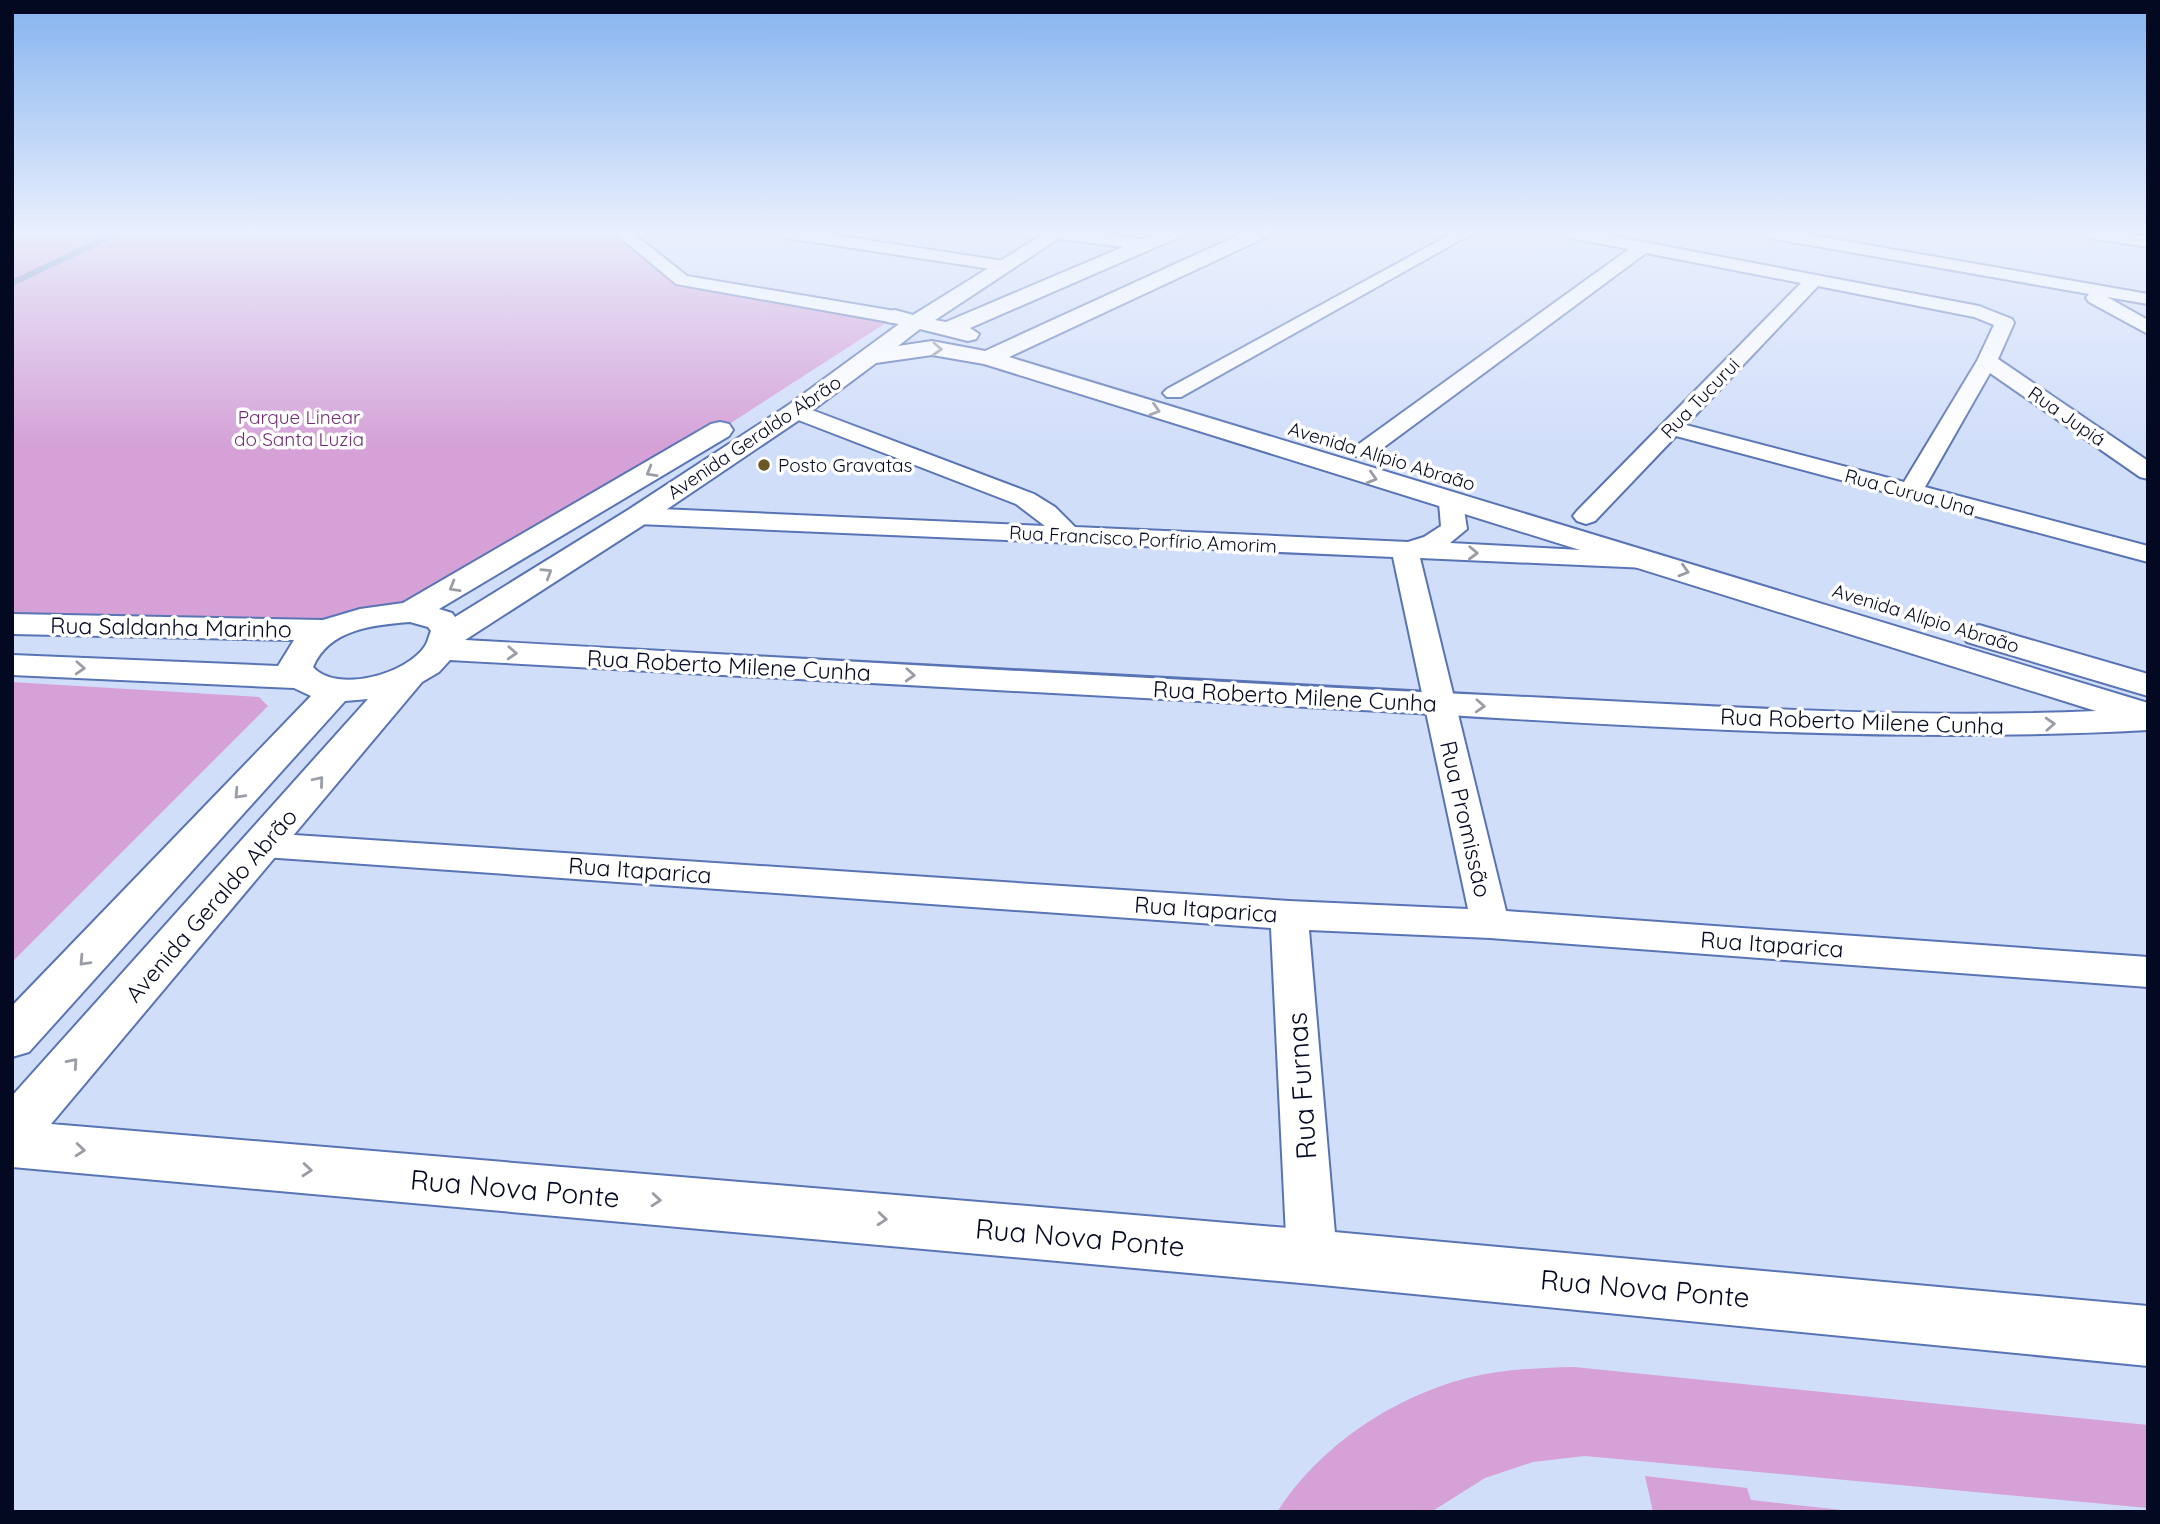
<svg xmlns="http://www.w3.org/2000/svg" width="2160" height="1524" font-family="Quicksand,sans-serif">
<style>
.green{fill:#d5a1d7}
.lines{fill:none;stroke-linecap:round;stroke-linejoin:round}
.stream{stroke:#677fb8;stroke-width:6}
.street-casing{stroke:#5974b4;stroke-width:4}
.secondary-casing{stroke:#5974b4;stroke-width:4}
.street{fill:#fff;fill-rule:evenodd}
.secondary{fill:#fff;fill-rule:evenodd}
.oneway{stroke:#9a9da6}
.poi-dot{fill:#6b5625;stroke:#fff;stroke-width:2.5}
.labels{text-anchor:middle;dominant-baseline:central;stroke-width:7;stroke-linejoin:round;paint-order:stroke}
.far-street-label{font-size:19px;fill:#030921;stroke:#fff}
.far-park-label{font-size:19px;fill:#732d77;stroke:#fff}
.far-poi-label{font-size:19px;fill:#030921;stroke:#fff;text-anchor:start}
.street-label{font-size:23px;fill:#030921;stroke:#fff}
.near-street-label{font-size:28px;fill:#030921;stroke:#fff}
</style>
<rect width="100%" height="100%" fill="#d1defa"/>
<!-- green -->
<g class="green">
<path d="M 12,233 L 612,233 L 635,244 L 682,280 L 895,317 L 689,450 L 402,604 L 329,624 L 12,622 Z"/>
<path d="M 12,682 L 259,697 L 268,706 L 12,962 Z"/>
<path d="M 1574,1367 L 2148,1425 L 2148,1508 L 1585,1456 L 1533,1462 L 1485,1478 L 1431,1512 L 1277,1512 C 1320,1446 1391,1398 1467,1378 C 1502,1369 1538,1368 1574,1367 Z"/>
<path d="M 1645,1476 L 1747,1488 L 1751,1500 L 1860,1512 L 1653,1512 Z"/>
</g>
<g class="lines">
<!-- stream -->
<path class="stream" d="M 12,283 L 117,233"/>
<!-- street casing -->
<g class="street-casing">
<g id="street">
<path d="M 615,233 L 633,233 L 687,276 L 895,311 L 904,317 L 895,323 L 676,284 Z"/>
<path d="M 779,233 L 820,233 L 1004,261 L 1013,266 L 1004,271 L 787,238 Z"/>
<path d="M 1049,233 C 1069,233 1141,232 1153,245 L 1145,250 L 1057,238 Z"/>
<path d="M 1453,233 L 1473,233 L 1181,397 L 1167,397 L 1163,393 L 1167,389 Z"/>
<path d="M 1562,233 L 1596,233 L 1643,242 L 1979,306 L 2012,319 L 2014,323 L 1998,359 L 2148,461 L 2148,479 L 2140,477 L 1990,373 L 1925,487 L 2148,546 L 2148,562 L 1676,436 L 1595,521 L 1586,524 L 1577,521 L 1573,516 L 1577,511 L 1801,283 L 1646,253 L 1372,456 L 1356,456 L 1352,451 L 1356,446 L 1629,249 L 1570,238 ZM 1818,286 L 1974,317 L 1994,325 L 1977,361 L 1904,482 L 1686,425 Z"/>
<path d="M 1762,233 L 1799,233 L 2148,294 L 2148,304 L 2107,297 L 2148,320 L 2148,334 L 2089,302 L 2086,298 L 2089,294 L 1770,238 Z"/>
<path d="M 2082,233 L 2122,233 L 2148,237 L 2148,247 L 2090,238 Z"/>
<path d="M 796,404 L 1034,494 L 1055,507 L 1075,527 L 1408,542 L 1424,537 L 1441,526 L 1439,503 L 1442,498 L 1451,496 L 1460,498 L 1463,503 L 1467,529 L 1450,543 L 1657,554 L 1661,560 L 1657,566 L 1648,568 L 1420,558 L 1506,911 L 2148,957 L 2148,987 L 1490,938 L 1309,930 L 1337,1257 L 1329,1273 L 1312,1280 L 1295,1273 L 1287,1257 L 1271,928 L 264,857 L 251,854 L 246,845 L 251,836 L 264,833 L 1289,901 L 1468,909 L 1393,557 L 638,524 L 629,521 L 625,516 L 629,511 L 638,508 L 1045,526 L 1016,504 L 788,416 L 785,411 L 788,406 Z"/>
</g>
</g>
<!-- secondary casing -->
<g class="secondary-casing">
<g id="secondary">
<path d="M 1045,233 L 1067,233 L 935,320 L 946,322 L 1156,233 L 1181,233 L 1179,237 L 970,328 L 979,334 L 976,339 L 968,341 L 920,329 L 898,346 L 932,341 L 985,351 L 1243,233 L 1268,233 L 1266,237 L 1009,357 L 2148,703 L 2148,730 C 1892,744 1636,726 1380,711 C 1070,694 760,677 450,660 L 439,672 L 422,682 L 51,1124 L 1312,1230 L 2148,1306 L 2148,1366 L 1312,1284 L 12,1167 L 12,1096 L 368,699 L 345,701 L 29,1052 L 12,1057 L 12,1006 L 311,696 L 294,688 L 12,675 L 12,655 L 278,666 L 294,640 L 12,634 L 12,614 L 323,620 L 360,609 L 403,603 L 711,424 L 720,422 L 729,424 L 733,430 L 729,436 L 439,609 L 452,613 L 455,617 L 628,510 L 787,406 L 899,324 L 887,322 L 884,317 L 887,312 L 895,310 L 913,315 ZM 932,355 L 984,364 L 2096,711 C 1899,720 1702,705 1506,696 C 1159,680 812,659 465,640 L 648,522 L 805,416 L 876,363 ZM 410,622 L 428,627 L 431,631 C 429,635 428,642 425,646 C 407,674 337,694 313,667 C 329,629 373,625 410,622 Z"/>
<path d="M 1979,625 L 2148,674 L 2148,696 L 1967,642 L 1962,635 L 1967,628 Z"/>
</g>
</g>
<!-- street -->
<use href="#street" class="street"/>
<!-- secondary -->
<use href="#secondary" class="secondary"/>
</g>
<!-- one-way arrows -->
<defs><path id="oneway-chevron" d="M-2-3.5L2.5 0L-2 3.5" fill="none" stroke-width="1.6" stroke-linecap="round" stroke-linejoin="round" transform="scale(1.75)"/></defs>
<g class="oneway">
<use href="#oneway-chevron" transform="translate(937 349) rotate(3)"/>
<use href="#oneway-chevron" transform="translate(1155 410) rotate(17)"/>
<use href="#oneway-chevron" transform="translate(651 472) rotate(150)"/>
<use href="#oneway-chevron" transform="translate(1372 478) rotate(17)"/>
<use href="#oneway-chevron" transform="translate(1473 553) rotate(2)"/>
<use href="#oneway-chevron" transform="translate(1684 571) rotate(17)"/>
<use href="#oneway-chevron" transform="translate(547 573) rotate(-32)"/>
<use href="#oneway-chevron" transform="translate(454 587) rotate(150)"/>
<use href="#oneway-chevron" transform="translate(512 653) rotate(3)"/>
<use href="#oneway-chevron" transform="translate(80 668) rotate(3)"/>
<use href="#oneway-chevron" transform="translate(910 675) rotate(3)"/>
<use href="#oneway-chevron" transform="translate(1480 706) rotate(3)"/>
<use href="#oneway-chevron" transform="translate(2050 724) rotate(-3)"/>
<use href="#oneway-chevron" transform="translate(319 781) rotate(-50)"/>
<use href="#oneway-chevron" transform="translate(239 794) rotate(133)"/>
<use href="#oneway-chevron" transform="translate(84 961) rotate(133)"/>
<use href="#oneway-chevron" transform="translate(73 1063) rotate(-49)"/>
<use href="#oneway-chevron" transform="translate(80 1150) rotate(5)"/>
<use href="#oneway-chevron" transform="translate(307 1170) rotate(5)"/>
<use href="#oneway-chevron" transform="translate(656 1200) rotate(5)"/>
<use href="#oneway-chevron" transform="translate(882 1219) rotate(5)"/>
</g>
<!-- sky -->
<linearGradient id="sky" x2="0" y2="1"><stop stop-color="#85b3ef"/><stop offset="0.52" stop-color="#eaf0fd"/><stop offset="1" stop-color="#eaf0fd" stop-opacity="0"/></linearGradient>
<rect width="2160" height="447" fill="url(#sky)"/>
<!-- markers -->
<circle class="poi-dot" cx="764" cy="465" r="7"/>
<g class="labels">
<!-- far-street labels -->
<g class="far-street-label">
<text transform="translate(1700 398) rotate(-46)">Rua Tucurui</text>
<text transform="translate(2067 416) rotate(35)">Rua Jupiá</text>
<text transform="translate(754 437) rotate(-34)">Avenida Geraldo Abrão</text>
<text transform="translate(1382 456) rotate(17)">Avenida Alípio Abraão</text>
<text transform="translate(1910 492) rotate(15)">Rua Curua Una</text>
<text transform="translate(1143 539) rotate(3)">Rua Francisco Porfírio Amorim</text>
<text transform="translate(1926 618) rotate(17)">Avenida Alípio Abraão</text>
</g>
<!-- far-park labels -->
<g class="far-park-label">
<text x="299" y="417">Parque Linear<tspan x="299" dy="22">do Santa Luzia</tspan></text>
</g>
<!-- far-poi labels -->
<g class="far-poi-label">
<text x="778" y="465">Posto Gravatas</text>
</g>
<!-- street labels -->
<g class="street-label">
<text transform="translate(171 627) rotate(1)">Rua Saldanha Marinho</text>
<text transform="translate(729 665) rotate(3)">Rua Roberto Milene Cunha</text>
<text transform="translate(1295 696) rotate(3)">Rua Roberto Milene Cunha</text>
<text transform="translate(1862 721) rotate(2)">Rua Roberto Milene Cunha</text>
<text transform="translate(1466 819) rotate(77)">Rua Promissão</text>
<text transform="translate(640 870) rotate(4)">Rua Itaparica</text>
<text transform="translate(211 905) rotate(-49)">Avenida Geraldo Abrão</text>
<text transform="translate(1206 909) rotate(4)">Rua Itaparica</text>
<text transform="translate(1772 944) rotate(4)">Rua Itaparica</text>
</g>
<!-- near-street labels -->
<g class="near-street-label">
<text transform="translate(1301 1086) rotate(-94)">Rua Furnas</text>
<text transform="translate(515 1188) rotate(5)">Rua Nova Ponte</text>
<text transform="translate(1080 1237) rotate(5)">Rua Nova Ponte</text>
<text transform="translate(1645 1288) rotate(5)">Rua Nova Ponte</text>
</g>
</g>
<!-- border -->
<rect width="2160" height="1524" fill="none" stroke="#030921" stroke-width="28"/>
</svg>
